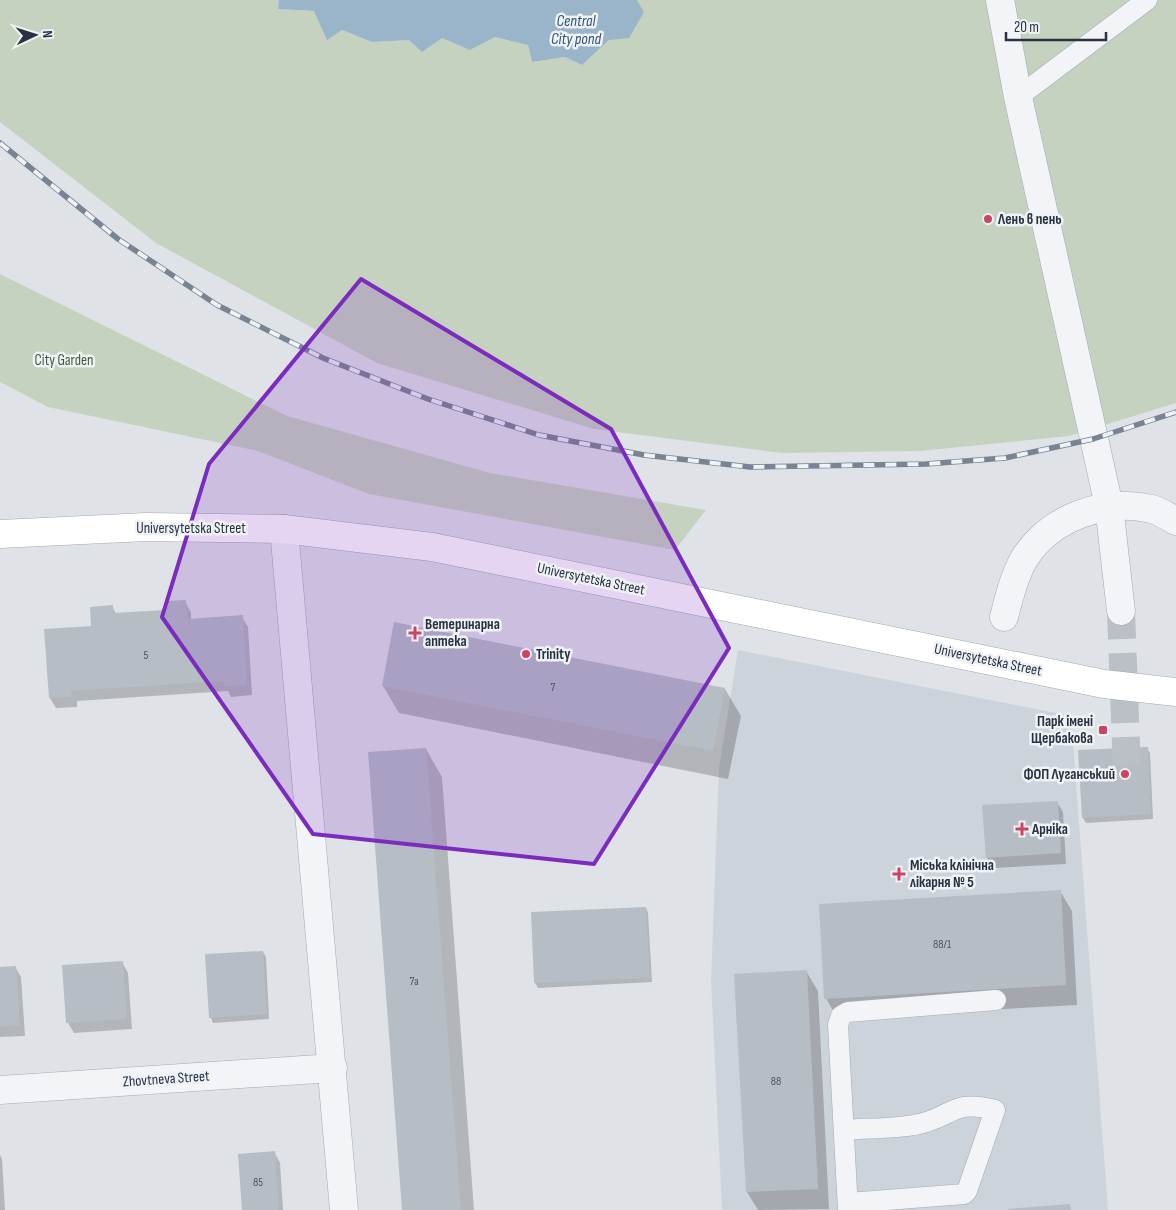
<svg xmlns="http://www.w3.org/2000/svg" width="1176" height="1210" font-family="'Sofia Sans Condensed',sans-serif">
<style>
.built{fill:#cdd3da}
.green{fill:#c6d2c0}
.water{fill:#9ab4c9}
.shadow{fill:#0003}
.building{fill:#b6bdc5}
.lines{fill:none;stroke-linecap:round;stroke-linejoin:round}
.street-tunnel{stroke:#bac0c6;stroke-width:28;stroke-dasharray:28 14;stroke-linecap:butt}
.lane-casing{stroke:#a4aab2;stroke-width:21}
.street-casing{stroke:#a4aab2;stroke-width:29}
.primary-casing{stroke:#9ea9b4;stroke-width:29}
.lane{stroke:#f2f4f7;stroke-width:20}
.street{stroke:#f2f4f7;stroke-width:28}
.primary{stroke:#fff;stroke-width:28}
.rail-casing{stroke:#788492;stroke-width:5.5}
.rail{stroke:#eff2f6;stroke-width:4;stroke-dasharray:11;stroke-linecap:butt}
.marked{fill:#7b2cbf;fill-opacity:0.2;stroke:#7b2cbf;stroke-width:4;stroke-linejoin:round}
.poi-dot{fill:#cf4362;stroke:#eff2f6;stroke-width:2}
.labels{text-anchor:middle;dominant-baseline:central;stroke-width:5;stroke-linejoin:round;paint-order:stroke}
.number-label{font-size:12px;fill:#4c5561}
.poi-label{font-size:15px;font-weight:bold;fill:#283240;stroke:#eff2f6;text-anchor:start}
.park-label{font-size:15px;fill:#3f5b35;stroke:#eff2f6}
.street-label{font-size:15px;fill:#283240;stroke:#eff2f6}
.water-label{font-size:16px;font-style:italic;fill:#325474;stroke:#eff2f6}
</style>
<rect width="100%" height="100%" fill="#dfe3e8"/>
<!-- built -->
<path class="built" d="M 738,650 L 1071,716 L 1108,1210 L 722,1210 L 711,980 L 719,768 Z"/>
<!-- green -->
<g class="green">
<path d="M 0,0 L 279,0 L 278,9 L 314,11 L 342,30 L 372,42 L 442,38 L 470,50 L 495,37 L 528,45 L 532,62 L 565,57 L 582,65 L 609,40 L 644,12 L 637,0 L 1176,0 L 1176,403 L 1069,436 L 920,451 L 782,453 L 594,429 L 377,363 L 156,243 L 0,122 Z"/>
<path d="M 0,274 L 287,416 L 490,473 L 706,510 L 675,550 L 369,494 L 258,451 L 48,407 L 0,382 Z"/>
</g>
<!-- water -->
<path class="water" d="M 279,0 L 637,0 L 644,12 L 629,38 L 609,40 L 582,65 L 565,57 L 532,62 L 528,45 L 495,37 L 470,50 L 442,38 L 422,52 L 409,40 L 372,42 L 342,30 L 327,40 L 314,11 L 278,9 Z"/>
<!-- shadow -->
<g class="shadow">
<path d="M 185,602 L 191,612 L 191,620 L 242,617 L 248,627 L 252,695 L 231,697 L 228,691 L 77,701 L 77,707 L 56,708 L 50,698 L 93,627 L 112,606 L 116,614 L 166,611 Z"/>
<path d="M 383,686 L 725,689 L 741,716 L 728,779 L 399,713 Z"/>
<path d="M 1147,748 L 1150,753 L 1153,819 L 1086,823 L 1083,818 Z"/>
<path d="M 426,749 L 442,777 L 474,1210 L 403,1210 Z"/>
<path d="M 1057,802 L 1063,812 L 1066,864 L 993,868 L 987,858 Z"/>
<path d="M 1060,891 L 1072,911 L 1077,1005 L 837,1018 L 826,998 Z"/>
<path d="M 646,908 L 648,913 L 652,982 L 538,988 L 535,983 Z"/>
<path d="M 263,952 L 266,957 L 269,1019 L 213,1023 L 211,1018 L 206,955 Z"/>
<path d="M 122,962 L 128,973 L 132,1029 L 74,1033 L 68,1023 Z"/>
<path d="M 15,967 L 21,977 L 25,1036 L 0,1037 L 0,968 Z"/>
<path d="M 806,971 L 818,991 L 829,1209 L 758,1210 L 747,1192 Z"/>
<path d="M 274,1152 L 280,1163 L 283,1210 L 243,1210 Z"/>
<path d="M 0,1155 L 2,1159 L 5,1210 L 0,1210 Z"/>
</g>
<!-- building -->
<g class="building">
<path d="M 186,600 L 187,619 L 243,615 L 247,685 L 224,687 L 223,681 L 71,691 L 72,697 L 49,698 L 44,629 L 91,626 L 90,607 L 113,605 L 113,613 L 165,610 L 165,601 Z"/>
<path d="M 394,622 L 725,688 L 713,751 L 382,686 Z"/>
<path d="M 1148,747 L 1151,814 L 1082,818 L 1078,750 Z"/>
<path d="M 426,748 L 461,1210 L 402,1210 L 368,752 Z"/>
<path d="M 1058,801 L 1061,853 L 986,858 L 982,805 Z"/>
<path d="M 1061,890 L 1066,985 L 824,999 L 819,904 Z"/>
<path d="M 646,907 L 650,978 L 534,983 L 531,912 Z"/>
<path d="M 263,951 L 267,1014 L 209,1018 L 205,954 Z"/>
<path d="M 123,961 L 127,1019 L 66,1023 L 62,965 Z"/>
<path d="M 16,966 L 20,1025 L 0,1027 L 0,967 Z"/>
<path d="M 807,970 L 818,1189 L 746,1192 L 734,974 Z"/>
<path d="M 275,1151 L 279,1210 L 242,1210 L 238,1154 Z"/>
<path d="M 1070,1204 L 1071,1210 L 1008,1210 L 1008,1209 Z"/>
</g>
<g class="lines">
<!-- street-tunnel -->
<path class="street-tunnel" d="M 1121,611 L 1127,771"/>
<!-- lane casing -->
<g class="lane-casing">
<g id="lane">
<path d="M 1018,97 L 1147,0"/>
<path d="M 844,1130 C 867,1128 892,1129 914,1125 C 952,1119 951,1098 995,1110 L 967,1191 L 964,1194 L 848,1203"/>
<path d="M 848,1210 L 838,1025 L 841,1016 L 848,1012 L 996,1000"/>
</g>
</g>
<!-- street casing -->
<g class="street-casing">
<g id="street">
<path d="M 1000,0 L 1018,97 L 1109,506 L 1121,611"/>
<path d="M 284,529 L 344,1210"/>
<path d="M 1004,617 C 1009,598 1014,576 1024,559 C 1050,517 1105,498 1152,509 C 1160,511 1168,517 1176,521"/>
<path d="M 0,1090 L 333,1068"/>
</g>
</g>
<!-- primary casing -->
<g class="primary-casing">
<path id="primary" d="M 0,534 L 146,527 L 284,529 L 432,547 L 1104,684 L 1176,692"/>
</g>
<!-- lane -->
<use href="#lane" class="lane"/>
<!-- street -->
<use href="#street" class="street"/>
<!-- primary -->
<use href="#primary" class="primary"/>
<!-- rail casing -->
<g class="rail-casing">
<path id="rail" d="M 0,143 L 118,239 L 217,305 L 323,358 L 428,399 L 539,435 L 644,455 L 750,467 L 926,464 L 1005,458 L 1093,439 L 1176,412"/>
</g>
<!-- rail -->
<use href="#rail" class="rail"/>
</g>
<!-- marked area -->
<path class="marked" d="M 361,279 L 611,429 L 729,648 L 594,864 L 313,834 L 162,617 L 209,464 Z"/>
<!-- markers -->
<g class="poi-dot">
<circle cx="988" cy="219" r="5"/>
<path d="M412.5 625.5h5v5h5v5h-5v5h-5v-5h-5v-5h5z"/>
<circle cx="526" cy="654" r="5"/>
<rect x="1098" y="725" width="10" height="10" rx="2.5"/>
<circle cx="1125" cy="774" r="5"/>
<path d="M1019.5 821.5h5v5h5v5h-5v5h-5v-5h-5v-5h5z"/>
<path d="M896.5 866.5h5v5h5v5h-5v5h-5v-5h-5v-5h5z"/>
</g>
<g class="labels">
<!-- number labels -->
<g class="number-label">
<text x="146" y="655">5</text>
<text x="553" y="687">7</text>
<text x="942" y="944">88/1</text>
<text x="414" y="981">7а</text>
<text x="776" y="1081">88</text>
<text x="258" y="1182">85</text>
</g>
<!-- poi labels -->
<g class="poi-label">
<text x="998" y="219">Лень в пень</text>
<text x="425" y="624">Ветеринарна<tspan x="425" dy="17">аптека</tspan></text>
<text x="536" y="654">Trinity</text>
<text x="1093" y="721" text-anchor="end">Парк імені<tspan x="1093" dy="17">Щербакова</tspan></text>
<text x="1115" y="774" text-anchor="end">ФОП Луганський</text>
<text x="1032" y="829">Арніка</text>
<text x="910" y="865">Міська клінічна<tspan x="910" dy="17">лікарня № 5</tspan></text>
</g>
<!-- park labels -->
<g class="park-label">
<text x="64" y="360">City Garden</text>
</g>
<!-- street labels -->
<g class="street-label">
<text x="191" y="528">Universytetska Street</text>
<text transform="translate(591 579) rotate(12)">Universytetska Street</text>
<text transform="translate(988 660) rotate(12)">Universytetska Street</text>
<text transform="translate(166 1079) rotate(-4)">Zhovtneva Street</text>
</g>
<!-- water labels -->
<g class="water-label">
<text x="576" y="21">Central<tspan x="576" dy="18">City pond</tspan></text>
</g>
</g>
<!-- north arrow -->
<g transform="translate(35 35) rotate(86)" stroke="#eff2f6" stroke-width="4" paint-order="stroke">
<path d="M0-4L9 19L0 12L-9 19Z" fill="#283240"/>
<text y="-8" font-size="14" font-weight="bold" text-anchor="middle" fill="#283240">N</text>
</g>
<!-- scale -->
<path d="M1006 32v8h100v-8" fill="none" stroke="#283240" stroke-width="2.5"/>
<text x="1014" y="32" font-size="15" fill="#283240" stroke="#eff2f6" stroke-width="4" paint-order="stroke">20 m</text>
</svg>
